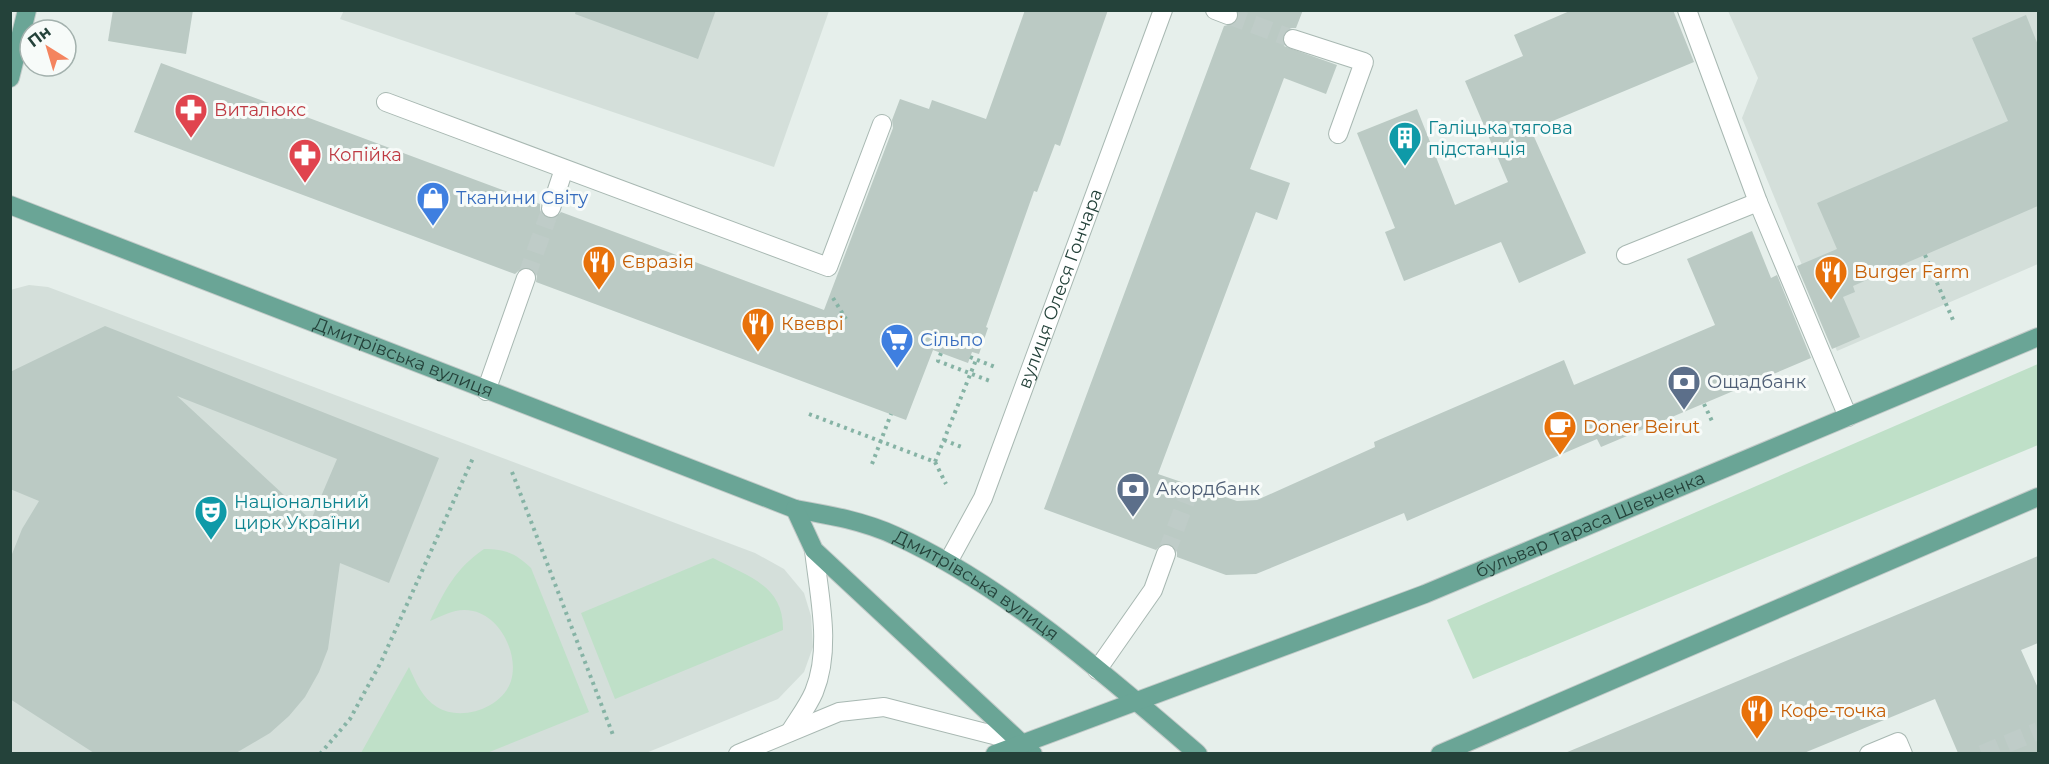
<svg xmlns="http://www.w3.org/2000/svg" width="2049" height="764" font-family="Montserrat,sans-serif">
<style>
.built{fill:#d4dfda}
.green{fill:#bfe0c8}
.building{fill:#bbcac4;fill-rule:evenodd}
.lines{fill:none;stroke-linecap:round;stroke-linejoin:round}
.minor-tunnel{stroke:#bfccc8;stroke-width:18;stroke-dasharray:18 9;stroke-linecap:butt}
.minor-casing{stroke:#a8b8b2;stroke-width:20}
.major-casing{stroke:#c2cac8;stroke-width:20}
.path{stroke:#86b3a5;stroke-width:4;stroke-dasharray:3 4.5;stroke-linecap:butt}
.minor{stroke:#fff;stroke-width:18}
.major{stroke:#6aa596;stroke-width:18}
.labels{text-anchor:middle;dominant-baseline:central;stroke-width:6;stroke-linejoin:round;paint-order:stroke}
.health-label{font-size:18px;fill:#be3a42;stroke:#f7fbf9;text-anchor:start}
.culture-label{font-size:18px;fill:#0d838f;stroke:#f7fbf9;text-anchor:start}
.shop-label{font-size:18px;fill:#366cbe;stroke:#f7fbf9;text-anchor:start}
.food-label{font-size:18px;fill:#c56008;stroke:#f7fbf9;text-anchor:start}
.street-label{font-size:18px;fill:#24423a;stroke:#f7fbf9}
.service-label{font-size:18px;fill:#4e5e75;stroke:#f7fbf9;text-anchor:start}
</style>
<rect width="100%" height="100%" fill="#e6efeb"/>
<!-- built -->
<g class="built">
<path d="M 344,10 L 829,11 L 774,167 L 340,19 Z"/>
<path d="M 1728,11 L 2038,11 L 2038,264 L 1837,351 L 1742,118 L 1758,78 Z"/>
<path d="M 29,285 L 48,287 L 755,553 L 784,569 L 804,593 L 811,616 L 813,647 L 804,672 L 778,699 L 646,753 L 11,754 L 10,290 Z"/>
</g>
<!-- green -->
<g class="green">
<path d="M 2038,364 L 2038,445 L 1473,679 L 1447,620 Z"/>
<path d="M 484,549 C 505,549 515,553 531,568 L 589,712 L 487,753 L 361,753 L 409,667 C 416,682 422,698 437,707 C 461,722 502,708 511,681 C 519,655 501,617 473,611 C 457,607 444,615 430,621 C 445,590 455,569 484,549 Z"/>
<path d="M 713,558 C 747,576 784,585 783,630 L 615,699 L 581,613 Z"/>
</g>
<!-- building -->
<g class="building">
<path d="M 113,10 L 193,10 L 186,54 L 108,41 Z"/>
<path d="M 576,10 L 716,10 L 698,59 L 575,14 Z"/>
<path d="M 1025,10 L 1108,10 L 1060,146 L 1055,144 L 1037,192 L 1034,191 L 986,327 L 988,328 L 979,354 L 972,352 L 968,363 L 933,350 L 906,420 L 536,282 L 537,275 L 530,268 L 523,267 L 515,274 L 134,132 L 161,63 L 540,204 L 540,211 L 547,218 L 554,219 L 561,212 L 824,310 L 893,128 L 892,120 L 900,99 L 929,109 L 932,100 L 986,119 Z"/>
<path d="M 1238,10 L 1303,10 L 1296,28 L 1290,28 L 1283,35 L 1284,46 L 1337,65 L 1326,94 L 1284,78 L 1250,169 L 1290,183 L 1277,220 L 1256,212 L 1158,474 L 1237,501 L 1257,500 L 1375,447 L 1374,442 L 1564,360 L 1574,385 L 1715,325 L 1687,259 L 1752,231 L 1771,278 L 1777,275 L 1811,358 L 1601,447 L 1597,439 L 1407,521 L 1404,513 L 1256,574 L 1226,575 L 1177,557 L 1177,551 L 1170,544 L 1163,543 L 1156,550 L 1044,509 L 1224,26 L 1235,23 L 1239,18 Z"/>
<path d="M 1572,10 L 1673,10 L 1694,62 L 1531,130 L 1586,253 L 1519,283 L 1501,242 L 1404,281 L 1385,232 L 1395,228 L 1357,133 L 1417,109 L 1455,205 L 1508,182 L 1465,81 L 1523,56 L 1514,35 Z"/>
<path d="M 2026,15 L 2038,45 L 2038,206 L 1853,286 L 1855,292 L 1843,297 L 1860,337 L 1832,349 L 1797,266 L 1837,249 L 1817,203 L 2008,121 L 1972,38 Z"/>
<path d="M 105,326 L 439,458 L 389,583 L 340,563 L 328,649 L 319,672 L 305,697 L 289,716 L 270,733 L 236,753 L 94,753 L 10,699 L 10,559 L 22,529 L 39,501 L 10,489 L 10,372 ZM 177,396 L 337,459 L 311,520 Z"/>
<path d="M 2038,556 L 2038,643 L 2021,650 L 2038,688 L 2038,753 L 1958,753 L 1935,699 L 1804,753 L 1565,753 Z"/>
</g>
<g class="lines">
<!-- minor-tunnel -->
<g class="minor-tunnel">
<path d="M 1228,15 L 1293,39"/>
<path d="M 526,278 L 551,208"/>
<path d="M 1166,554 L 1192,485"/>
<path d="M 1982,754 L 2038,731"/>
</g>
<!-- minor casing -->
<g class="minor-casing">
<g id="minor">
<path d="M 1215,10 L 1228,15"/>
<path d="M 1687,10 L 1758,202 L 1848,417"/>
<path d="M 1293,39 L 1364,62 L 1338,134"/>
<path d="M 386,102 L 828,267 L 882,124"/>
<path d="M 551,208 L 564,169"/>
<path d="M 1626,255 L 1758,202"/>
<path d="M 486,391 L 526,278"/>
<path id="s1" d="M 948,562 L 983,498 L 1163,10"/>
<path d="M 1097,670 L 1153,590 L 1166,554"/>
<path d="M 790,732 C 798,719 808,706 814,692 C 832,648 819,596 814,550"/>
<path d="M 738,754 L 839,712 L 884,707 L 1021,742"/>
<path d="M 1869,754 L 1898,742 L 1903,754"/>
</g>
</g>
<!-- major casing -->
<g class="major-casing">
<g id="major">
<path d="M 10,78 L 27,10"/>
<path id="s2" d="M 10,205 L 795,509 C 829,515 864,521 896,536 C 1001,583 1110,678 1198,754"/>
<path d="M 795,509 L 814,550 L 1033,754"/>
<path id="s3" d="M 995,754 L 1425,594 L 2038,337"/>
<path d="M 1440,754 L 2038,497"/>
</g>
</g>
<!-- path -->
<g class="path">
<path d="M 1925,255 L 1953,320"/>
<path d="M 833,298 L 846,319"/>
<path d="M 941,353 L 938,361 L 990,381"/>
<path d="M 970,357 L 995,367"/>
<path d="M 1704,404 L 1712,421"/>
<path d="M 809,414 L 935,462 L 976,360"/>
<path d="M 944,440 L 964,448"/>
<path d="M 935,462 L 946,484"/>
<path d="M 872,464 L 891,414"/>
<path d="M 512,472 L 613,735"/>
<path d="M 320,754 L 350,719 L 381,662 L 473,458"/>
</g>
<!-- minor -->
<use href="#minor" class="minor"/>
<!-- major -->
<use href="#major" class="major"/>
</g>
<!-- icons -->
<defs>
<g id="pharmacy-pin" transform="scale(1.725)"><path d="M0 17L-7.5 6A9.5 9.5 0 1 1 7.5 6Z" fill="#e0444e" stroke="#f7fbf9"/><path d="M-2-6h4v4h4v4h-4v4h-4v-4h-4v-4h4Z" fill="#fff"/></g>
<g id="building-pin" transform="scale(1.725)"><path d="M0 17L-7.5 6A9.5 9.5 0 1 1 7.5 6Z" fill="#0f9aa8" stroke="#f7fbf9"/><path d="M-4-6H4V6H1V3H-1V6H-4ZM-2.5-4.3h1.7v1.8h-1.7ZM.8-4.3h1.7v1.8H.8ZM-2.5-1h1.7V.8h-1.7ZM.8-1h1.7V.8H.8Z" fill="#fff"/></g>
<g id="shop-pin" transform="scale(1.725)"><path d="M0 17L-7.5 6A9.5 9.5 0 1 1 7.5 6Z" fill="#3f7fe0" stroke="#f7fbf9"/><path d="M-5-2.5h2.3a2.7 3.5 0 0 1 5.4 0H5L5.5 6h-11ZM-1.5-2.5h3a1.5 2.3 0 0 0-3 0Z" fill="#fff"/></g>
<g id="restaurant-pin" transform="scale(1.725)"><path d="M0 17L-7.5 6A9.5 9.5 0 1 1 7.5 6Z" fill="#e8710a" stroke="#f7fbf9"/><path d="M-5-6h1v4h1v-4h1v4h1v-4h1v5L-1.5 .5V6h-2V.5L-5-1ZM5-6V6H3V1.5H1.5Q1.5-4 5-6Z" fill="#fff"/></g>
<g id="supermarket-pin" transform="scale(1.725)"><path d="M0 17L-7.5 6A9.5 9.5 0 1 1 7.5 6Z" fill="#3f7fe0" stroke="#f7fbf9"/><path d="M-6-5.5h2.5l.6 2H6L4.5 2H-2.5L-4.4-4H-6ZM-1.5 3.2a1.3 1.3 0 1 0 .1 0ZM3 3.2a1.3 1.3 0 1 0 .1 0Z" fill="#fff"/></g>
<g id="bank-pin" transform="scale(1.725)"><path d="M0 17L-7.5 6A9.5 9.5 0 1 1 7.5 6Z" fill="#5c6f8a" stroke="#f7fbf9"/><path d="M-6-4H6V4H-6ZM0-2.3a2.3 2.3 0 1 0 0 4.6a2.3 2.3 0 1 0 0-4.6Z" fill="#fff"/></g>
<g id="cafe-pin" transform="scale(1.725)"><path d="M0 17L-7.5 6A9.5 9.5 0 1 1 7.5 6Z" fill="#e8710a" stroke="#f7fbf9"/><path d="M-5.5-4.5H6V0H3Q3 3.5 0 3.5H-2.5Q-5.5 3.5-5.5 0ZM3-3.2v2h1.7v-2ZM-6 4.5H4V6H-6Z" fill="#fff"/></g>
<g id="theatre-pin" transform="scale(1.725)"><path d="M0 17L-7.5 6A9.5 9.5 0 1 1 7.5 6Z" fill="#0f9aa8" stroke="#f7fbf9"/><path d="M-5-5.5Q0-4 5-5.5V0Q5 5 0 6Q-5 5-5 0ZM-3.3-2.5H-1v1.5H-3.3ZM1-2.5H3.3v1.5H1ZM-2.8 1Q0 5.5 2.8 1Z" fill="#fff"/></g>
</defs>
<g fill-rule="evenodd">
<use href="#pharmacy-pin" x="191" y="110"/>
<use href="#building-pin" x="1405" y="138"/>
<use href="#pharmacy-pin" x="305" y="155"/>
<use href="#shop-pin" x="433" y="198"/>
<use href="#restaurant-pin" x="599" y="262"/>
<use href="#restaurant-pin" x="1831" y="272"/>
<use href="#restaurant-pin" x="758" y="324"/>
<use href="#supermarket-pin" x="897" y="340"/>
<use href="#bank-pin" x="1684" y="382"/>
<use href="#cafe-pin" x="1560" y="427"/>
<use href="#bank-pin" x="1133" y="489"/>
<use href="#theatre-pin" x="211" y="512"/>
<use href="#restaurant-pin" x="1757" y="711"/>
</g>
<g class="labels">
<!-- health labels -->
<g class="health-label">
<text x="214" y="110">Виталюкс</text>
<text x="328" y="155">Копійка</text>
</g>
<!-- culture labels -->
<g class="culture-label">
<text x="1428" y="128">Галiцька тягова<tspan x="1428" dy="21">пiдстанцiя</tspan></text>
<text x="234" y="502">Національний<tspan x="234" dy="21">цирк України</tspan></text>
</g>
<!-- shop labels -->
<g class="shop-label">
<text x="456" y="198">Тканини Світу</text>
<text x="920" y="340">Сільпо</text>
</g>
<!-- food labels -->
<g class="food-label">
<text x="622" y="262">Євразія</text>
<text x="1854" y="272">Burger Farm</text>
<text x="781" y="324">Квеврі</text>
<text x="1583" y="427">Doner Beirut</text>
<text x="1780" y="711">Кофе-точка</text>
</g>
<!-- street labels -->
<g class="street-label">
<text stroke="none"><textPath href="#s1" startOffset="296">вулиця Олеся Гончара</textPath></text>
<text stroke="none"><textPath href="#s2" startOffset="422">Дмитрівська вулиця</textPath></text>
<text stroke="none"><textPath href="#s3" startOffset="638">бульвар Тараса Шевченка</textPath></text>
<text stroke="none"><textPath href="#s2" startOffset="1041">Дмитрівська вулиця</textPath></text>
</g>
<!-- service labels -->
<g class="service-label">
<text x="1707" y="382">Ощадбанк</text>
<text x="1156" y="489">Акордбанк</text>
</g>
</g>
<!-- border -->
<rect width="2049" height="764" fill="none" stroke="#24423a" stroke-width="24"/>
<!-- north arrow -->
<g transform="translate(48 48) rotate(323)"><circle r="28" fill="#f7fbf9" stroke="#a3b1ad" stroke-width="1.5"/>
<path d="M0-4.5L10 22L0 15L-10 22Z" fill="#f4845f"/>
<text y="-9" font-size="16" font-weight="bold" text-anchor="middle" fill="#24423a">Пн</text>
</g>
</svg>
